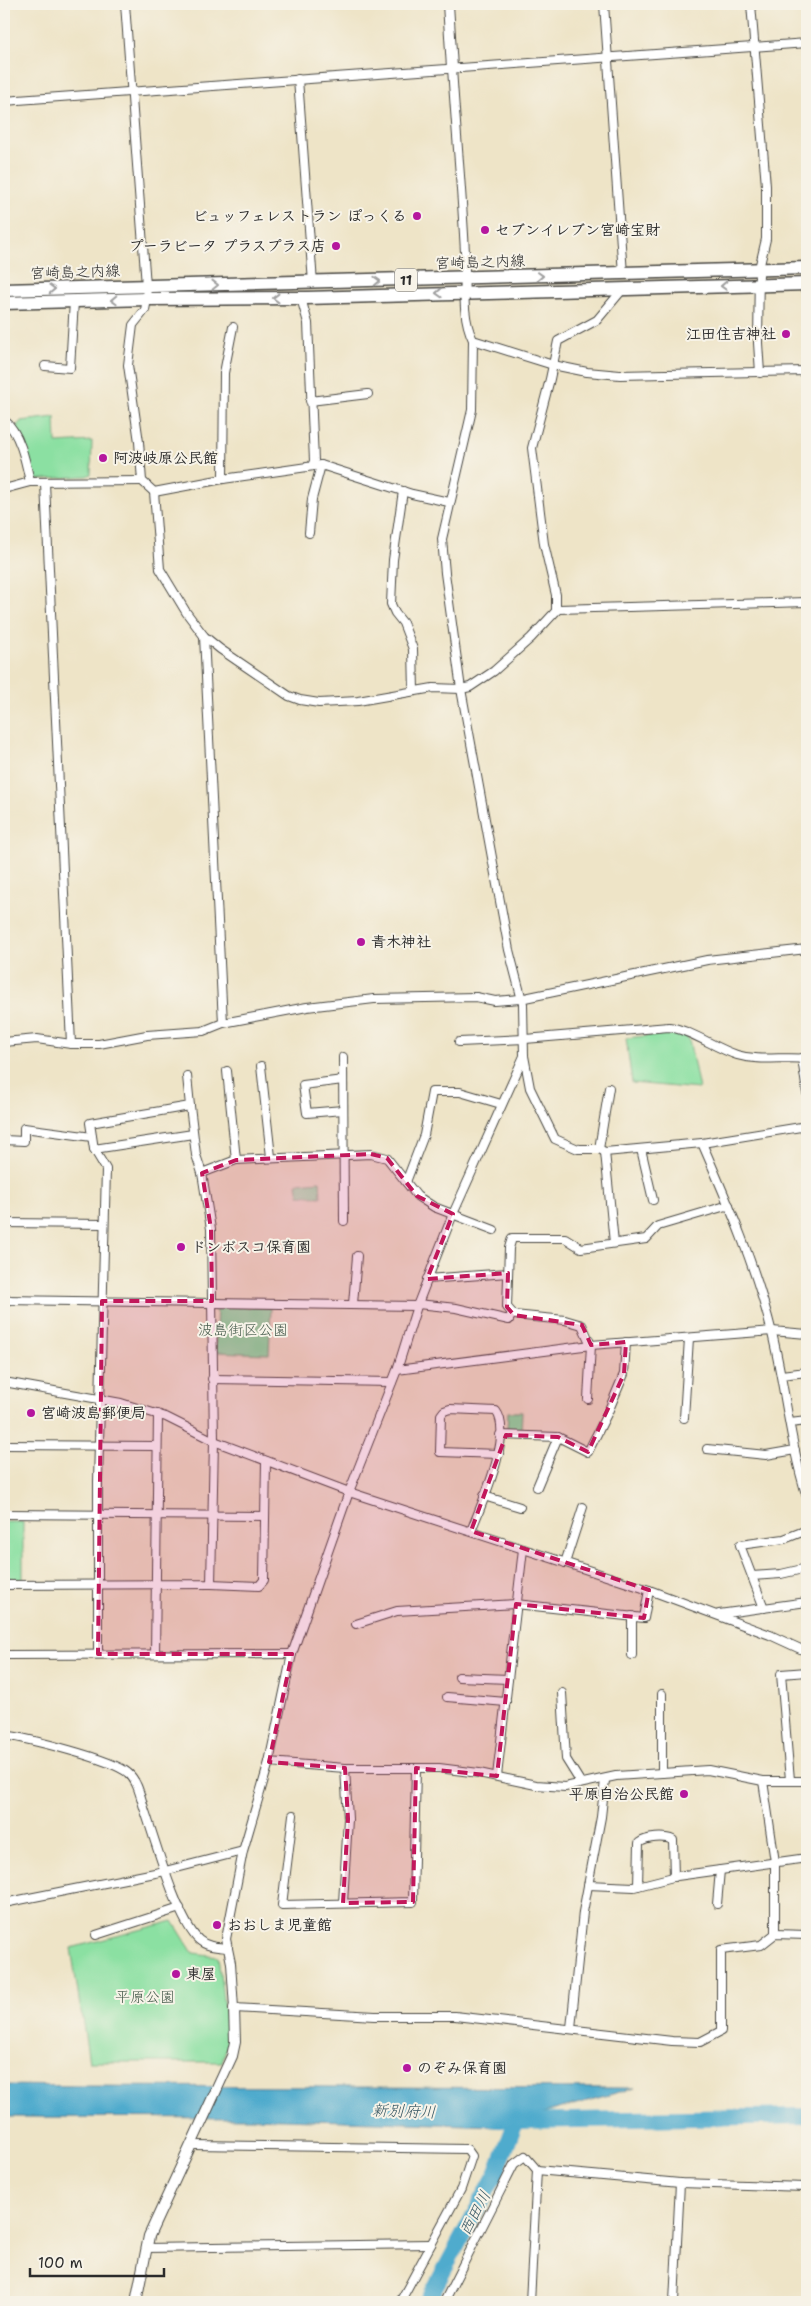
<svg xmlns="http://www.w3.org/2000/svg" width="811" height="2306" font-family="'Shantell Sans','Klee One',sans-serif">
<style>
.green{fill:#8be0a2;stroke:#5b8666}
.water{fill:#4fabcd;stroke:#3d6b7c}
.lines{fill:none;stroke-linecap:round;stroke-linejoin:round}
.river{stroke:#4fabcd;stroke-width:16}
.minor-casing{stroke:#484742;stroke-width:10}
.tertiary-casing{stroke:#484742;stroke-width:12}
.primary-casing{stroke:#484742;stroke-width:15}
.minor{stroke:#fff;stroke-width:8}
.tertiary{stroke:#fff;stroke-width:10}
.primary{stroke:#fff;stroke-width:12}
.oneway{stroke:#a0a0a0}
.marked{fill:#c2185b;fill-opacity:0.2;stroke:#c2185b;stroke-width:4;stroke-dasharray:10 6;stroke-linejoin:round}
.poi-dot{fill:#b5179e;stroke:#f7f3e8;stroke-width:2}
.labels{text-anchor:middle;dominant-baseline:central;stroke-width:4;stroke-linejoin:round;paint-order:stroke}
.shield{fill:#f7f3e8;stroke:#686764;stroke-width:1}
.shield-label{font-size:14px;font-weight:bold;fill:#2b2b2b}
.poi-label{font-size:15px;font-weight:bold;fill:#2b2b2b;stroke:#f7f3e8;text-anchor:start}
.street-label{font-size:15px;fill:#2b2b2b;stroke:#f7f3e8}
.park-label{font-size:15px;fill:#435849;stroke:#f7f3e8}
.water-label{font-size:16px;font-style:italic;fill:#385864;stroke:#f7f3e8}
</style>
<rect width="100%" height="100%" fill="#f7f3e8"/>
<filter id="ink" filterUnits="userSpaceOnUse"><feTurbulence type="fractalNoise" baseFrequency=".02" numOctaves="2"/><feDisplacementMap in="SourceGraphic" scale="10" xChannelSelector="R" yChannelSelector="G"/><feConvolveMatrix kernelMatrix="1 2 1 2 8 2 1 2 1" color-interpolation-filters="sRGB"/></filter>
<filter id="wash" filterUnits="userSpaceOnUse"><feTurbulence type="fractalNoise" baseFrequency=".0096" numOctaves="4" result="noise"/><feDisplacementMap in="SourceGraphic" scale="20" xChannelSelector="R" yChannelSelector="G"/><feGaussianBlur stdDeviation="1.12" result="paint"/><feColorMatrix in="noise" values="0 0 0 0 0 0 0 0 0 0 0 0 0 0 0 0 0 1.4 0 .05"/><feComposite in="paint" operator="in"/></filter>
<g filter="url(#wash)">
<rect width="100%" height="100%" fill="#eee4c7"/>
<!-- green -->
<g class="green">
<path d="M 55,417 L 56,443 L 92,441 L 91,474 L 87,476 L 32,480 L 24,439 L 15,428 L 21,421 Z"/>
<path d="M 682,1032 L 689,1039 L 699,1089 L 632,1083 L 626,1038 Z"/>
<path d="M 320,1181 L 321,1197 L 299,1195 L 297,1183 Z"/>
<path d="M 217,1306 L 271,1308 L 269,1354 L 215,1352 Z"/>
<path d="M 508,1412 L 522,1412 L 521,1432 L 507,1431 Z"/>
<path d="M 4,1522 L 23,1522 L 23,1580 L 4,1577 Z"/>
<path d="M 173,1921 L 193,1953 L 218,1956 L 228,2042 L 222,2062 L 89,2062 L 71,1948 Z"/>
</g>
<!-- water -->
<path class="water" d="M 4,2085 L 84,2086 L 634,2088 L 497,2126 L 252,2118 L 4,2117 Z"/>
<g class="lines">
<!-- river -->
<g class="river">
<path d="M 492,2118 L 516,2121 L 807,2116"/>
<path d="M 427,2302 L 497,2172 L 516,2121"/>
</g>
</g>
</g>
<g filter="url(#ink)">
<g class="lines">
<!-- minor casing -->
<g class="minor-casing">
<g id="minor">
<path d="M 125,4 L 147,299 L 145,310 L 133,325 L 128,365 L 139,442 L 142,481 L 154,492 L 223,479 L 321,465 L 412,494 L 449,502"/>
<path d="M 604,4 L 623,274"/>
<path d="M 751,4 L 766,186 L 766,239 L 759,269 L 758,343 L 760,373"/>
<path d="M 452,68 C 456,130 462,191 465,253 C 466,281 460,314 473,340 L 553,365 L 587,372 L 620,375 L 807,371"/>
<path d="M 298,79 L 313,283"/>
<path d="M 4,101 L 807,43"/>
<path d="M 301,298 L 308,323 L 314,461 L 312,466"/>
<path d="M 473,340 L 472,410 L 442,539 L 445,573 L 461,689 L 509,950 L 523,1004 L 524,1056 L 530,1088 L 555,1139 L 578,1149 L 599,1149 L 605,1152 L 702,1143 L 807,1126"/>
<path d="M 45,366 L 70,368 L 74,301"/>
<path d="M 310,401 L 368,394"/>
<path d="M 4,420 C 20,432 26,463 30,482"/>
<path d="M 223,479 L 224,373 L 233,327"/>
<path d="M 45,483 L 71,1044"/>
<path d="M 4,489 L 30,482 L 142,481"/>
<path d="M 403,491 L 393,560 L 391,604 L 395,613 L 403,623 L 413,649 L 414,691"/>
<path d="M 154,492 L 160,569 L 186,612 L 204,636 L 220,649 L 289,696 L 300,700 L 319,703 L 358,701 L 433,688 L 461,689 L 470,687 L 494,671 L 531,638 L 558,609 L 807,602"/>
<path d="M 309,533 L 312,499 L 321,465"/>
<path d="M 556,611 L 556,595 L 544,544 L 532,448 L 550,379 L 558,341 L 597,320 L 623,289"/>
<path d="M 204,636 L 223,1023"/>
<path d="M 4,1042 L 37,1039 L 71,1044 L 99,1044 L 147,1035 L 203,1031 L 223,1023 L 307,1007 L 374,999 L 476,997 L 495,1001 L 520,999 L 707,960 L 807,949"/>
<path d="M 459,1042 L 525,1039 L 669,1027 C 691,1030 715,1048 737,1055 C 760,1062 784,1056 807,1059"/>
<path d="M 524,1056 L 453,1214 L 417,1306 L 397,1370 L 349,1492 L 292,1654 L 269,1762 L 243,1851 L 226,1939 L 231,1963 L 234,2008 L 375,2016 L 455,2016 L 672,2041 L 700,2042 L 721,2031 L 721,1950 L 761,1945 L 775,1934 L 807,1935"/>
<path d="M 343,1057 L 344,1221"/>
<path d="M 802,1058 L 807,1093"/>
<path d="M 261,1066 L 271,1157"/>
<path d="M 227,1071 L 236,1160"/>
<path d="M 343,1080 L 303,1085 L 307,1113 L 343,1110"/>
<path d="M 4,1140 L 24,1141 L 24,1128 L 92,1137"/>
<path d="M 702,1143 C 729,1205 756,1267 772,1333 C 785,1387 790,1444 807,1497"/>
<path d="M 94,1149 L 193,1134"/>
<path d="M 599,1149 L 609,1088"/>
<path d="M 641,1149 L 653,1200"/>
<path d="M 605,1152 L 614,1243"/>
<path d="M 202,1173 L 236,1160 L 371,1154 L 387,1158 L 417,1196 L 434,1207 L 494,1230"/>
<path d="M 406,1182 L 424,1135 L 432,1092 L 460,1092 L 501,1104"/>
<path d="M 4,1223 L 104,1224"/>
<path d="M 427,1279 L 508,1273"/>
<path d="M 4,1300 L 417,1306"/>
<path d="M 353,1304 L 357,1256"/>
<path d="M 418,1304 L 456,1308 L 509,1320 L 512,1313"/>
<path d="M 397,1370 L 591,1345 L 772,1331 L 807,1334"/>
<path d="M 781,1375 L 807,1372"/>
<path d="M 212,1379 L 392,1382"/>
<path d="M 4,1382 L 121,1403 L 166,1417 L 214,1441 L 349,1492 L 649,1590 L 770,1635 L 807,1652"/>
<path d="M 588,1399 L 591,1345 L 582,1325 L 565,1320 L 514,1315 L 507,1307 L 509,1248 L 512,1238 L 565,1238 L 581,1248 L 646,1239 L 658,1226 L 729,1205"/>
<path d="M 684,1418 L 689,1338"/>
<path d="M 790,1423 L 807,1421"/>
<path d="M 500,1435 L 558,1437 L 588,1452 L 608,1412 L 624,1374 L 626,1342"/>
<path d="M 4,1445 L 157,1446"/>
<path d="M 707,1449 L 766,1455 L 795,1450"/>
<path d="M 537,1487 L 558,1437"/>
<path d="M 484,1496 L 520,1507"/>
<path d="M 4,1514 L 265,1516"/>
<path d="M 471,1531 C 481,1505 514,1434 496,1411 L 450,1409 L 444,1411 L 441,1415 L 440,1452 L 499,1454"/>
<path d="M 565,1563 L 583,1507"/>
<path d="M 752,1576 L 781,1574 L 807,1568"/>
<path d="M 211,1584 L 259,1586 L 264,1580 L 266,1461"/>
<path d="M 4,1585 L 211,1584 L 214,1441 L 211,1229 L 202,1173 L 196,1155 L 190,1106"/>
<path d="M 764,1608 L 740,1545 L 784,1539 L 807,1530"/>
<path d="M 719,1614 L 807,1602"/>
<path d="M 356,1624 L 397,1611 L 516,1604 L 644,1618 L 649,1590"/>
<path d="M 98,1654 L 98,1482 L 106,1169 L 94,1149 L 90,1123 L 190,1106 L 187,1076"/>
<path d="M 155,1654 L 158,1414"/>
<path d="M 4,1655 L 292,1654"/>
<path d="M 632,1655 L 632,1616"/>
<path d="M 459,1677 L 508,1679"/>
<path d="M 562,1693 L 566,1759 L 581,1783"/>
<path d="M 662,1694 L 662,1773"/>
<path d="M 447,1697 L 506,1702"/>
<path d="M 4,1735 C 26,1738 112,1759 128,1773 C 138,1781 141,1799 145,1811 C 155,1840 178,1922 199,1940 C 207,1947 218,1947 228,1948"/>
<path d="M 269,1762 L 345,1768 L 439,1768 L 479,1773 L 536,1785 L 565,1787 L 616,1776 L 708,1770 L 763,1781 L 807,1781"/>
<path d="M 497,1776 L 523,1549"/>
<path d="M 790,1780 L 781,1674 L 807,1672"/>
<path d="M 763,1781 L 775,1862 L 775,1934"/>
<path d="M 293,1815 L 282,1905 L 413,1902 L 416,1768"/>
<path d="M 588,1885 L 634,1887 L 677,1876 L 807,1858"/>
<path d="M 638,1886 L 639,1843 C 647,1837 664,1836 673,1840 L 674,1877"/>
<path d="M 4,1903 L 165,1871 L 243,1851"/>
<path d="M 343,1903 L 348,1819 L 345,1768"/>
<path d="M 717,1904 L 720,1870"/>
<path d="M 96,1935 L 180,1908"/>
<path d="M 571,2028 L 583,1912 L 601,1817 L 605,1780"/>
<path d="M 193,2145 L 467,2149 L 472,2156 L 461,2189 L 400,2302"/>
<path d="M 537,2170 L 680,2183 L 807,2187"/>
<path d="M 146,2248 L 431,2244"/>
<path d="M 444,2302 L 514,2164 L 525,2156 L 537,2170 L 530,2302"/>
<path d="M 674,2302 L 680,2183"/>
</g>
</g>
<!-- tertiary casing -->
<g class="tertiary-casing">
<g id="tertiary">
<path d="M 448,4 L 452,68"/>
<path d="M 136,2302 L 149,2236 L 232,2056 L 235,2042 L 234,2008"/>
</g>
</g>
<!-- primary casing -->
<g class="primary-casing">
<g id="primary">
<path d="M 4,290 L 807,268"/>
<path d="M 4,303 L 147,299 L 306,298 L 807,284"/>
</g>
</g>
<!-- minor -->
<use href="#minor" class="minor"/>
<!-- tertiary -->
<use href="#tertiary" class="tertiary"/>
<!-- primary -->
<use href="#primary" class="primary"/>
</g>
<!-- one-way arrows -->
<defs><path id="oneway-chevron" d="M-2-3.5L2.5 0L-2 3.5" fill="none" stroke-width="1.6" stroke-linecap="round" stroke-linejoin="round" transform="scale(1.25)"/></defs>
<g class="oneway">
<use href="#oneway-chevron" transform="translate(540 276) rotate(-2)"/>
<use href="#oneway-chevron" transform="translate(377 281) rotate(-2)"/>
<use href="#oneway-chevron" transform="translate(215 285) rotate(-1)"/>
<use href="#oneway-chevron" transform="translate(724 286) rotate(178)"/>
<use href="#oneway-chevron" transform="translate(52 289) rotate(-2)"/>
<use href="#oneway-chevron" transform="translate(439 293) rotate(178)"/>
<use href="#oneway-chevron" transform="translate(276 298) rotate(180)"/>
<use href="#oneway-chevron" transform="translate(114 300) rotate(178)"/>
</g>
</g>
<!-- marked area -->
<path class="marked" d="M 371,1154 L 387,1158 L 417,1196 L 453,1214 L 427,1279 L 508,1273 L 507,1307 L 514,1315 L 582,1325 L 591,1345 L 626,1342 L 624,1374 L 588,1452 L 558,1437 L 506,1435 L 471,1531 L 649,1590 L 644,1618 L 516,1604 L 497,1776 L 416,1768 L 413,1902 L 343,1903 L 348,1819 L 345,1768 L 269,1762 L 292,1654 L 98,1654 L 102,1301 L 212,1301 L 211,1229 L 202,1173 L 236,1160 Z"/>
<!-- markers -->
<g class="poi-dot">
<circle cx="417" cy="216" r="5"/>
<circle cx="485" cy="230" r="5"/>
<circle cx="336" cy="246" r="5"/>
<circle cx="786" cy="334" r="5"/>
<circle cx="103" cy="458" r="5"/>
<circle cx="361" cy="942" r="5"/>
<circle cx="181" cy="1247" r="5"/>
<circle cx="31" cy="1413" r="5"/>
<circle cx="684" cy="1794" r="5"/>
<circle cx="217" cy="1925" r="5"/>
<circle cx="176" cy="1974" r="5"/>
<circle cx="407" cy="2068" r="5"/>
</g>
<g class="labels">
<!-- shield labels -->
<rect class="shield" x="395" y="268.5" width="22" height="23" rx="4"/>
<g class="shield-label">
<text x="406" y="280">11</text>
</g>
<!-- poi labels -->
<g class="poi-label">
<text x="407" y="216" text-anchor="end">ビュッフェレストラン ぽっくる</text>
<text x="495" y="230">セブンイレブン宮崎宝財</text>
<text x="326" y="246" text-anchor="end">プーラビータ プラスプラス店</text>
<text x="776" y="334" text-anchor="end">江田住吉神社</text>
<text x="113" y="458">阿波岐原公民館</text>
<text x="371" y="942">青木神社</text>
<text x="191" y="1247">ドンボスコ保育園</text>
<text x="41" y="1413">宮崎波島郵便局</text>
<text x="674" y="1794" text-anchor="end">平原自治公民館</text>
<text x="227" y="1925">おおしま児童館</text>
<text x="186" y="1974">東屋</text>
<text x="417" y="2068">のぞみ保育園</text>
</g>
<!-- street labels -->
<g class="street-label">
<text transform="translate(480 262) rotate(-2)">宮崎島之内線</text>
<text transform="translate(75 272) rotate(-2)">宮崎島之内線</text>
</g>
<!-- park labels -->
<g class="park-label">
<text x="243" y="1330">波島街区公園</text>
<text x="145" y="1997">平原公園</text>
</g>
<!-- water labels -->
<g class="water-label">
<text transform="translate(404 2111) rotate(2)">新別府川</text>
<text transform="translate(475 2213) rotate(-62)">西田川</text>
</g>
</g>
<!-- margin -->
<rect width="811" height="2306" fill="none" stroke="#f7f3e8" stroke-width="20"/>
<!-- scale -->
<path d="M30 2268v8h134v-8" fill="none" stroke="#2b2b2b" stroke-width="2.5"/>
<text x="38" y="2268" font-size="15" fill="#2b2b2b" stroke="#f7f3e8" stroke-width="4" paint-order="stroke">100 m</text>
</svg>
